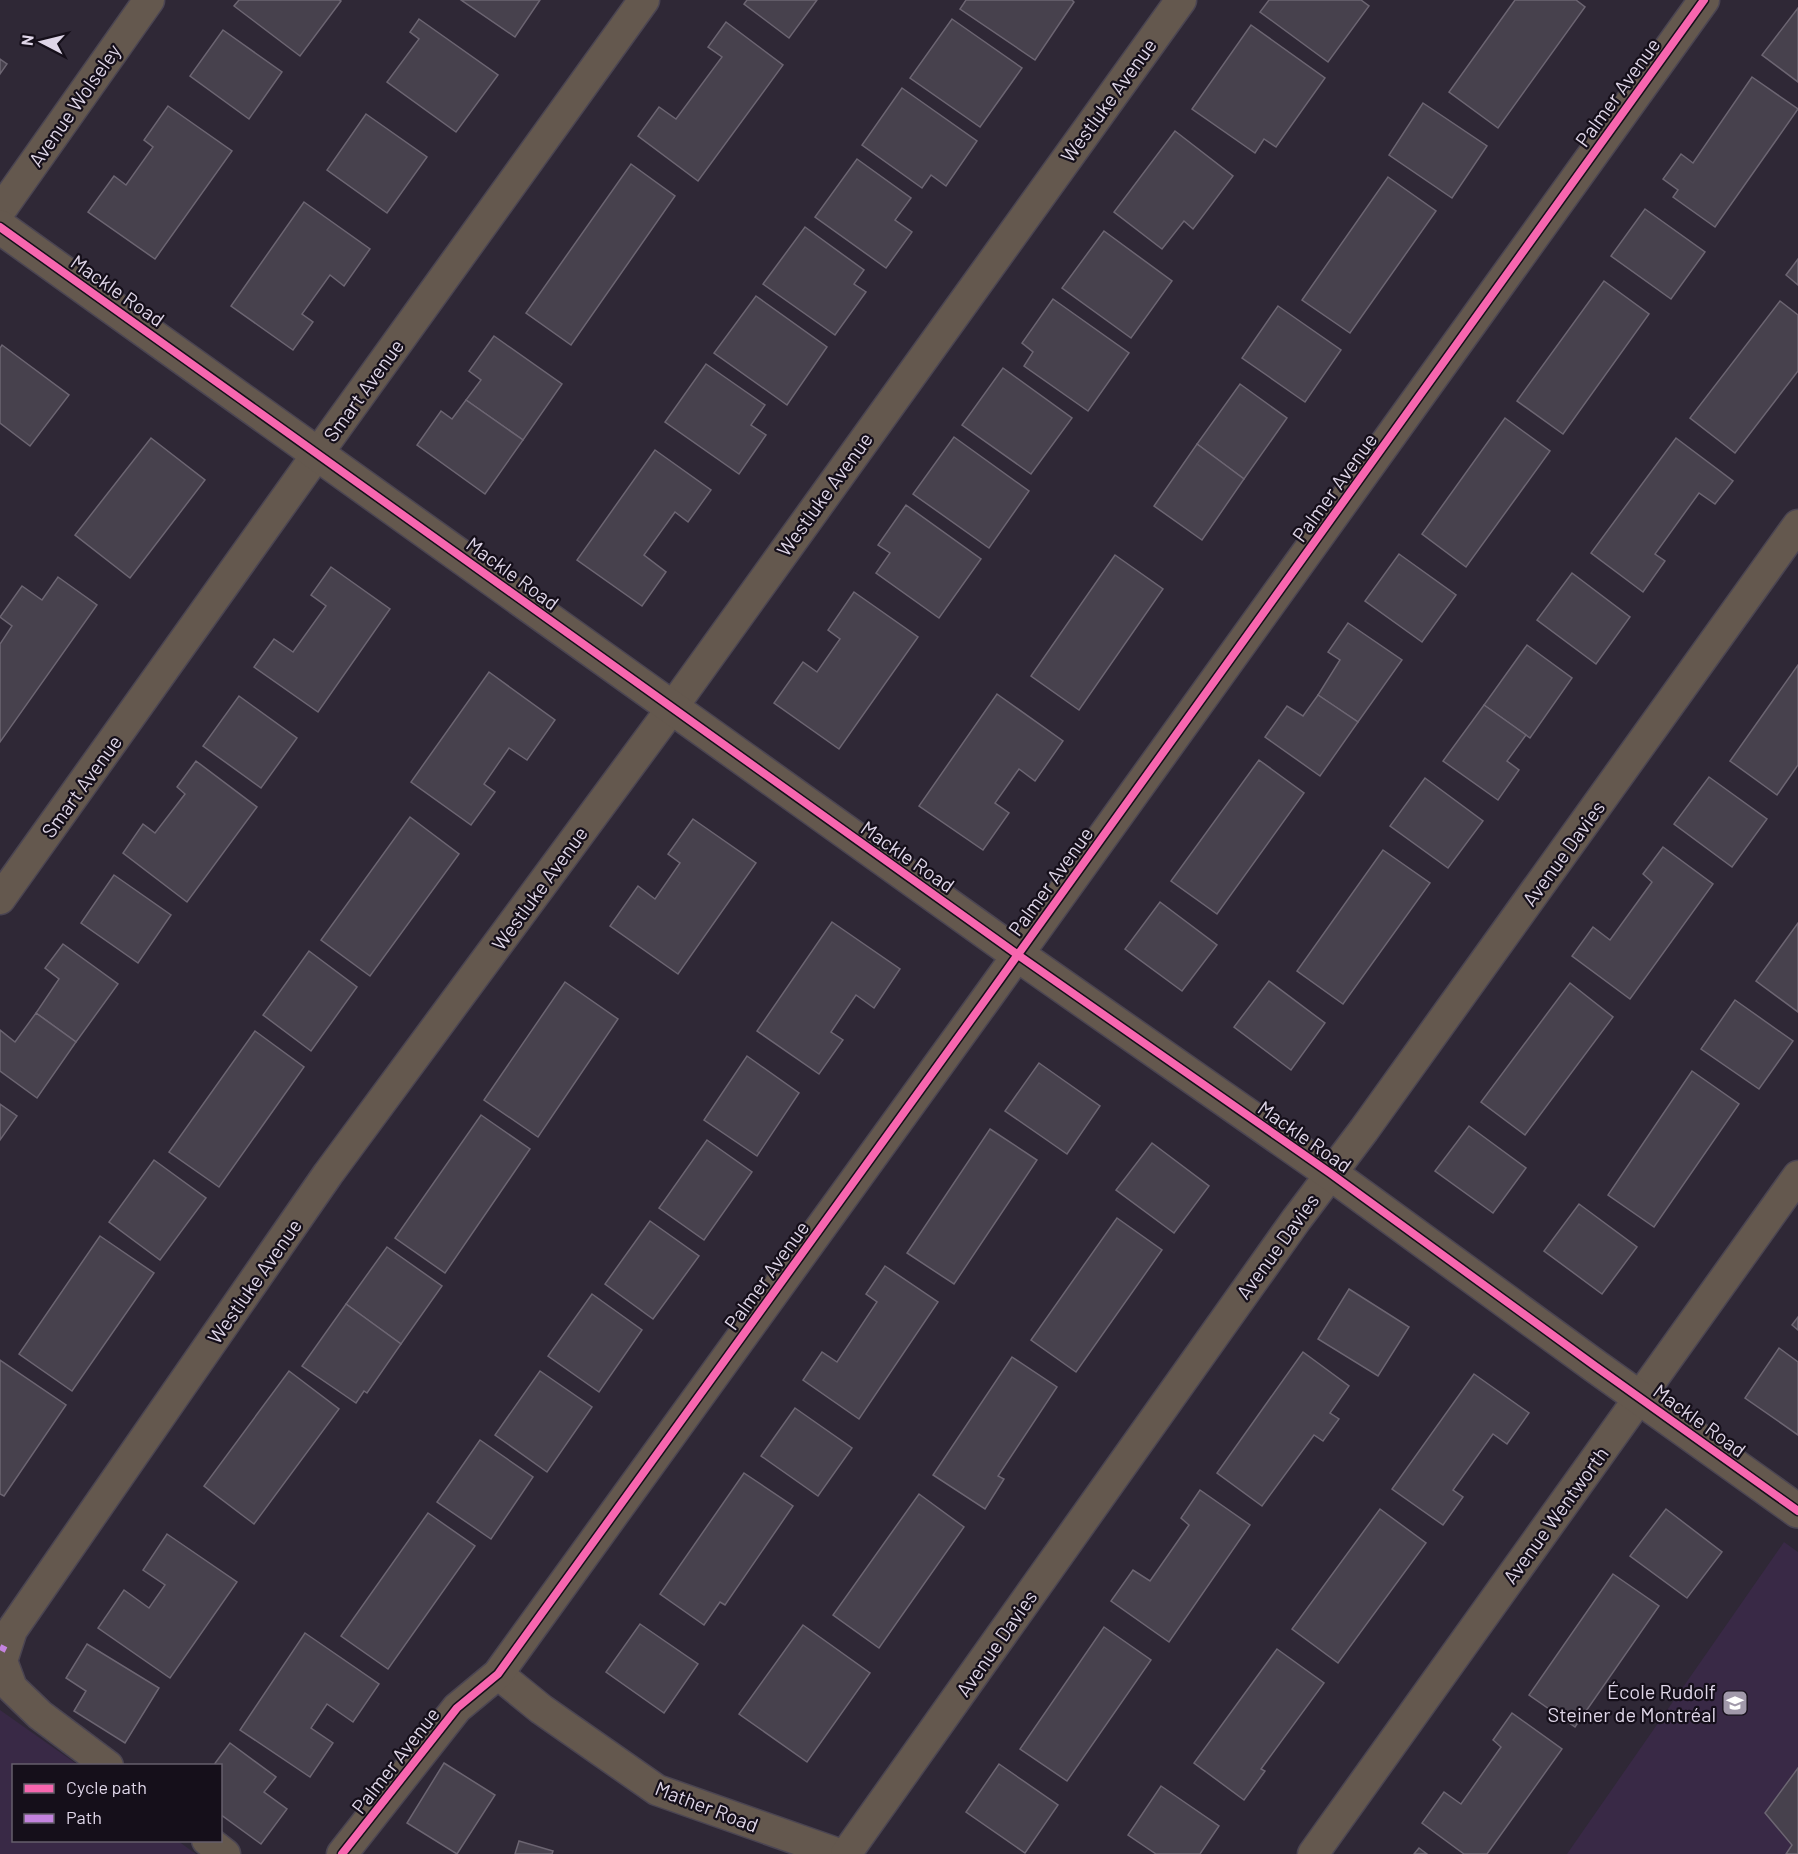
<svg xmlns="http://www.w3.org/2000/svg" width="1798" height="1854" font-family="Barlow,sans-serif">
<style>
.built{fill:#392946}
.building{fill:#47414d;stroke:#6c6572;stroke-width:1.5}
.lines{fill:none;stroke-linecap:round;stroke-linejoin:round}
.minor-casing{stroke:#4b4552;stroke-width:33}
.tertiary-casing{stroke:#4b4552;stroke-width:36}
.minor{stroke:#64584e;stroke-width:30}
.tertiary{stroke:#64584e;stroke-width:33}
.quiet{stroke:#c483df;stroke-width:6;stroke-dasharray:12 6;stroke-linecap:butt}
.cycleway-casing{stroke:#150f1a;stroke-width:11}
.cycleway{stroke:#f766af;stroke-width:8}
.labels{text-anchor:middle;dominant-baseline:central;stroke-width:4.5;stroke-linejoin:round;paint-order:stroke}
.street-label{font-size:20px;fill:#dfd6e8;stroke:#150f1a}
.poi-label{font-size:20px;fill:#dfd6e8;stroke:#150f1a;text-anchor:end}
</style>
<rect width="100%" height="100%" fill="#2f2836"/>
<!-- built -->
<g class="built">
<path d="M 1784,1542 L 1798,1552 L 1798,1854 L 1567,1854 Z"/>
<path d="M 0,1710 L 78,1765 L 14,1766 L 14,1840 L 178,1841 L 196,1854 L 0,1854 Z"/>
</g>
<!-- building -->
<g class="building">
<path d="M 239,0 L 339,0 L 341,1 L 300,56 L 234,6 Z"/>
<path d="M 461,0 L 540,0 L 515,37 Z"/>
<path d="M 747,0 L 817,0 L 789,38 L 744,4 Z"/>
<path d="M 966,0 L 1072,0 L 1074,2 L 1035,60 L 960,9 Z"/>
<path d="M 1269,0 L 1361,0 L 1369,6 L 1328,62 L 1260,12 Z"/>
<path d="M 1515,0 L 1576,0 L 1585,7 L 1498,128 L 1449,92 Z"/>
<path d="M 1798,8 L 1798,82 L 1762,55 Z"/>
<path d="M 419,19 L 498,75 L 456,132 L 387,82 L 419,39 L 410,32 Z"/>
<path d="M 952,19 L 1022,68 L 980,127 L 910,78 Z"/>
<path d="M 726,22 L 783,65 L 698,181 L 638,136 L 659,107 L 676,119 L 722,57 L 708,47 Z"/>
<path d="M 1251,25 L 1325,78 L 1276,147 L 1264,139 L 1255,153 L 1192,109 Z"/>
<path d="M 223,30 L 282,72 L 249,119 L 190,76 Z"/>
<path d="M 0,59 L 7,64 L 0,74 Z"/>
<path d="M 1752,77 L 1798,109 L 1715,227 L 1673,197 L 1678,190 L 1663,179 L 1681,154 L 1693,163 Z"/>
<path d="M 902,88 L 977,141 L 946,186 L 931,175 L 922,188 L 862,145 Z"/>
<path d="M 1423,103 L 1487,146 L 1452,198 L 1389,155 Z"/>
<path d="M 168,106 L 232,151 L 155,259 L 88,212 L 114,176 L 126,185 L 153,147 L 144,140 Z"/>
<path d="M 366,114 L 427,157 L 387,213 L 327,170 Z"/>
<path d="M 1175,131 L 1233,176 L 1193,229 L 1184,221 L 1162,249 L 1114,212 Z"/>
<path d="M 857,159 L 911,198 L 895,220 L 912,232 L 886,268 L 815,217 Z"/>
<path d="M 631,164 L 675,196 L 571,345 L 526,313 Z"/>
<path d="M 1388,177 L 1436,211 L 1350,333 L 1302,300 Z"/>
<path d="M 304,202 L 370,249 L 344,286 L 330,275 L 302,314 L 313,322 L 293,350 L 231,306 Z"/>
<path d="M 1645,209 L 1705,252 L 1671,299 L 1611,256 Z"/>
<path d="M 805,227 L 864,270 L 854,284 L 866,292 L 835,335 L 763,284 Z"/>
<path d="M 1104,231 L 1172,281 L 1131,338 L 1062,288 Z"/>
<path d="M 1798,259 L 1798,285 L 1786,275 Z"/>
<path d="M 1604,281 L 1649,314 L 1563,434 L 1517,401 Z"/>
<path d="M 756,296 L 827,347 L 787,405 L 714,353 Z"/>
<path d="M 1053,299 L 1129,353 L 1088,411 L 1024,366 L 1033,352 L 1022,343 Z"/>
<path d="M 1780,301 L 1798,315 L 1798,371 L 1735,453 L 1690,418 Z"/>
<path d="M 1278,306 L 1341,350 L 1305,402 L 1242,358 Z"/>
<path d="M 494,336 L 562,384 L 523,440 L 466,400 L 481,380 L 469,371 Z"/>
<path d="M 2,345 L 69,395 L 30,446 L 0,423 L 0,348 Z"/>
<path d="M 706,364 L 765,405 L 751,425 L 766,435 L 739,474 L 665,422 Z"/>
<path d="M 1003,368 L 1072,418 L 1031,474 L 962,425 Z"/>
<path d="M 1240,384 L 1287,418 L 1244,479 L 1197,444 Z"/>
<path d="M 466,400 L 523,440 L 485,494 L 417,445 L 441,411 L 452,419 Z"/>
<path d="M 1505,418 L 1550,451 L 1466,567 L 1422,534 Z"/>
<path d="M 954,437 L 1029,491 L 989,548 L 913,494 Z"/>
<path d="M 151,438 L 205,480 L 130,578 L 75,535 Z"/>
<path d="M 1676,438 L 1733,481 L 1715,504 L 1699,493 L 1655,554 L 1665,561 L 1643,592 L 1591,553 Z"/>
<path d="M 1197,444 L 1244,479 L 1202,540 L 1154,506 Z"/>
<path d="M 655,450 L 711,490 L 688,522 L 675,512 L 644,555 L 666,572 L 642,606 L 577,560 Z"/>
<path d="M 906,505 L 981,559 L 939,618 L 876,573 L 890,553 L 878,545 Z"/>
<path d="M 1399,554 L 1456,595 L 1422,642 L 1365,601 Z"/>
<path d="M 1115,555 L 1163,589 L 1079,710 L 1031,676 Z"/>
<path d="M 331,567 L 390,609 L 318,712 L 254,667 L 274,639 L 293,652 L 326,606 L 311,595 Z"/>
<path d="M 1572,573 L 1630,617 L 1596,664 L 1537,620 Z"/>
<path d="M 58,577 L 97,605 L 0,742 L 0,644 L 12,626 L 0,617 L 22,586 L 42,600 Z"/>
<path d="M 854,592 L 918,637 L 839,749 L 774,703 L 803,662 L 817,672 L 840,639 L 828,630 Z"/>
<path d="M 1348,623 L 1402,660 L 1358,722 L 1318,695 L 1340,660 L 1328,652 Z"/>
<path d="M 1527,645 L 1572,678 L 1530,738 L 1484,705 Z"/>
<path d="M 1798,665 L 1798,765 L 1777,795 L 1730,761 Z"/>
<path d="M 489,672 L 555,720 L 527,760 L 509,748 L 484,784 L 495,792 L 471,825 L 411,782 Z"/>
<path d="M 997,694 L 1063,741 L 1035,781 L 1019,769 L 995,803 L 1009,813 L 983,850 L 919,806 Z"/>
<path d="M 1318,695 L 1358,722 L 1320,776 L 1265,737 L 1287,706 L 1303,716 Z"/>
<path d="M 239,696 L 297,738 L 261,788 L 203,746 Z"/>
<path d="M 1484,705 L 1526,735 L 1507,761 L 1519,770 L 1498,800 L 1443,761 Z"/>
<path d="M 1259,760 L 1304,793 L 1217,914 L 1171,881 Z"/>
<path d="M 196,761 L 257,807 L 187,902 L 123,853 L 143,824 L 155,833 L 185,794 L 177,787 Z"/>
<path d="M 1709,777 L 1767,819 L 1732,867 L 1674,824 Z"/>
<path d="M 1425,778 L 1483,821 L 1448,868 L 1390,826 Z"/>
<path d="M 410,817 L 459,854 L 370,976 L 321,940 Z"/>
<path d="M 693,819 L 756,863 L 678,974 L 610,926 L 638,886 L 655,899 L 680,863 L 668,854 Z"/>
<path d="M 1663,847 L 1713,884 L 1630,999 L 1572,956 L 1593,927 L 1610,940 L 1652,882 L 1643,874 Z"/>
<path d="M 1383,850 L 1430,883 L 1343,1004 L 1297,971 Z"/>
<path d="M 114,875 L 171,915 L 138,963 L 81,923 Z"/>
<path d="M 1160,902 L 1217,945 L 1182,991 L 1125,949 Z"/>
<path d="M 832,922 L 900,969 L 874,1008 L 856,995 L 831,1032 L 843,1040 L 819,1074 L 757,1031 Z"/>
<path d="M 1798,923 L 1798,1012 L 1756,981 Z"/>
<path d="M 63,944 L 118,984 L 76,1042 L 36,1013 L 59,979 L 45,968 Z"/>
<path d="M 309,951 L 357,987 L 311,1051 L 263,1015 Z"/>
<path d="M 1269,981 L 1325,1023 L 1291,1070 L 1234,1027 Z"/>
<path d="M 565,982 L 618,1019 L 538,1137 L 484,1100 Z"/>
<path d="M 1570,983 L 1613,1017 L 1525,1135 L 1481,1102 Z"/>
<path d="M 1735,1000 L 1793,1041 L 1759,1089 L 1701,1049 Z"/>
<path d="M 36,1013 L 76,1042 L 37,1098 L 0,1071 L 0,1030 L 15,1042 Z"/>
<path d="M 255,1031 L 304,1067 L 219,1187 L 169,1152 Z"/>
<path d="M 747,1056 L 799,1093 L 757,1156 L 704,1120 Z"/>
<path d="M 1039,1063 L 1100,1106 L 1067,1154 L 1005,1111 Z"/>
<path d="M 1692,1071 L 1739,1104 L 1654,1227 L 1608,1195 Z"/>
<path d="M 0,1104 L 17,1116 L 0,1140 Z"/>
<path d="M 481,1115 L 530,1149 L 445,1273 L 395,1238 Z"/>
<path d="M 1469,1126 L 1526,1168 L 1493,1213 L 1435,1171 Z"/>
<path d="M 990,1129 L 1037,1160 L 954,1284 L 907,1253 Z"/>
<path d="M 707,1140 L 752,1172 L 704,1240 L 659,1208 Z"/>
<path d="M 1152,1143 L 1209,1186 L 1174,1233 L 1116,1190 Z"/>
<path d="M 154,1160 L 206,1198 L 160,1260 L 109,1222 Z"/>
<path d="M 1579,1204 L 1637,1247 L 1602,1294 L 1544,1251 Z"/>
<path d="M 1117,1218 L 1162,1250 L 1076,1372 L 1031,1340 Z"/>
<path d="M 650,1221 L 699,1256 L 653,1319 L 605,1284 Z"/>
<path d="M 100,1236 L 154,1273 L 72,1391 L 19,1354 Z"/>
<path d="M 387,1247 L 442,1286 L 401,1344 L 346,1304 Z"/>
<path d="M 885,1266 L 938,1302 L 859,1419 L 803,1380 L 822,1352 L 837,1362 L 877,1302 L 866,1294 Z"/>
<path d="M 1349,1289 L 1409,1327 L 1378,1376 L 1318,1339 Z"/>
<path d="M 592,1294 L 642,1330 L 599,1392 L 548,1356 Z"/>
<path d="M 346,1304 L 401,1344 L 367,1393 L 364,1391 L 356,1403 L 302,1366 Z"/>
<path d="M 1798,1317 L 1798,1330 L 1792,1325 Z"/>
<path d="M 1779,1348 L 1798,1362 L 1798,1435 L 1745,1398 Z"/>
<path d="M 1303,1352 L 1349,1386 L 1330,1413 L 1339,1419 L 1323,1441 L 1314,1435 L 1262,1506 L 1217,1473 Z"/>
<path d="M 1012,1357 L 1057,1387 L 998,1476 L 1004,1479 L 985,1509 L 933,1475 Z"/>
<path d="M 0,1360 L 66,1405 L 4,1496 L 0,1494 Z"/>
<path d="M 289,1371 L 339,1409 L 254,1524 L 204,1486 Z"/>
<path d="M 540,1371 L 592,1407 L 547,1472 L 495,1435 Z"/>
<path d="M 1474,1374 L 1529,1413 L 1507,1444 L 1493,1434 L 1453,1490 L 1463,1497 L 1443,1525 L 1392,1489 Z"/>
<path d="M 795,1408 L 852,1448 L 818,1496 L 761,1456 Z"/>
<path d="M 480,1440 L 533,1477 L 491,1539 L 437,1502 Z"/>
<path d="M 744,1473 L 793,1506 L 725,1605 L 720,1602 L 704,1625 L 660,1594 Z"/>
<path d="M 1200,1490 L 1250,1525 L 1169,1642 L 1111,1601 L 1133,1570 L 1150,1581 L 1189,1525 L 1181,1518 Z"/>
<path d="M 919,1494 L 964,1527 L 879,1648 L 833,1615 Z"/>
<path d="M 1380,1509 L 1426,1543 L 1338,1663 L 1292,1629 Z"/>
<path d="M 1666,1509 L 1722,1552 L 1687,1598 L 1630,1556 Z"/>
<path d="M 428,1513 L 475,1546 L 388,1669 L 341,1636 Z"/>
<path d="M 167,1534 L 237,1582 L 170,1678 L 98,1628 L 124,1590 L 149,1608 L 165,1585 L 143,1570 Z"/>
<path d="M 1613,1574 L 1659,1606 L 1575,1727 L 1529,1695 Z"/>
<path d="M 640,1624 L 698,1664 L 664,1713 L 606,1672 Z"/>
<path d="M 803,1625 L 870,1673 L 807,1762 L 739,1714 Z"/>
<path d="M 1104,1627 L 1151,1660 L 1067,1781 L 1020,1749 Z"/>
<path d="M 305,1633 L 379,1684 L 353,1722 L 327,1704 L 311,1728 L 333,1743 L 310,1777 L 240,1730 Z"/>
<path d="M 87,1644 L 159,1688 L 125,1743 L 74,1711 L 86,1691 L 66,1678 Z"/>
<path d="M 1277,1649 L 1324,1683 L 1261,1769 L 1265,1771 L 1244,1800 L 1194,1763 Z"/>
<path d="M 1512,1713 L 1562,1749 L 1487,1854 L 1464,1854 L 1422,1823 L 1444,1792 L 1461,1804 L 1501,1747 L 1493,1740 Z"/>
<path d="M 230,1743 L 276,1777 L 264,1792 L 287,1809 L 261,1844 L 220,1814 L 220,1766 L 213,1766 Z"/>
<path d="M 444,1763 L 495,1795 L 457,1854 L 407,1823 Z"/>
<path d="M 999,1764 L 1058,1805 L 1025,1853 L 966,1812 Z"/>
<path d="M 1798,1768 L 1798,1854 L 1786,1854 L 1792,1845 L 1765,1813 Z"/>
<path d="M 1161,1786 L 1219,1826 L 1200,1854 L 1156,1854 L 1128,1835 Z"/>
<path d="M 519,1841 L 553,1851 L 552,1854 L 515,1854 Z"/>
<path d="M 1419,1848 L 1427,1854 L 1414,1854 Z"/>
</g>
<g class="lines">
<!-- minor casing -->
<g class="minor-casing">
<g id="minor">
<path d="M 0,211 L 149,0"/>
<path d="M 0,899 L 318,453 L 644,0"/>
<path d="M 498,1674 L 541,1709 L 657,1790 L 839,1854"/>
<path d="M 108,1766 L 40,1715 L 12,1688 L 2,1661 L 12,1630 L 328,1174 L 672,708 L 1181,0"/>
<path d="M 207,1840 L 225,1854"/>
<path d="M 342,1854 L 457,1708 L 498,1674 L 986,999 L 1704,0"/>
<path d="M 846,1854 L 1296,1220 L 1364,1130 L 1798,525"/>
<path d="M 1313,1854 L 1798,1176"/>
</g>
</g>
<!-- tertiary casing -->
<g class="tertiary-casing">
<path id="tertiary" d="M 0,227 L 1018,955 L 1330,1173 L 1595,1366 L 1798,1511"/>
</g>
<!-- minor -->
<use href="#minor" class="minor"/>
<!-- tertiary -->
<use href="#tertiary" class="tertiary"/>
<!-- quiet -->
<path class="quiet" d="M 0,1647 L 6,1650"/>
<!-- cycleway casing -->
<g class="cycleway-casing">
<g id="cycleway">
<path d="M 0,227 L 1018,955 L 1330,1173 L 1595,1366 L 1798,1511"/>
<path d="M 342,1854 L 457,1708 L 498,1674 L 986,999 L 1704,0"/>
</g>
</g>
<!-- cycleway -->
<use href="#cycleway" class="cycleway"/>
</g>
<!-- icons -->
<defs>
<g id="school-square" transform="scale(1.35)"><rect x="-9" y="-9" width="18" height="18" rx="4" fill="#a199aa" stroke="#150f1a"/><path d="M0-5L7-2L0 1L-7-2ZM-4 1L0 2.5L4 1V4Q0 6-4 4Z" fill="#fff"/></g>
</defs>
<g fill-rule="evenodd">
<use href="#school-square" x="1735" y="1703"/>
</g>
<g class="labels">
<!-- street labels -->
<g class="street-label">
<text transform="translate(1617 92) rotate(-54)">Palmer Avenue</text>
<text transform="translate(1108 100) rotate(-54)">Westluke Avenue</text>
<text transform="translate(74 105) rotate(-55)">Avenue Wolseley</text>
<text transform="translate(118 290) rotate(35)">Mackle Road</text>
<text transform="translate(363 390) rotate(-54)">Smart Avenue</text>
<text transform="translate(1334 487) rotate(-54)">Palmer Avenue</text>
<text transform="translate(824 494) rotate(-54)">Westluke Avenue</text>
<text transform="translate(513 573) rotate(36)">Mackle Road</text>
<text transform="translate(81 786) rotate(-54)">Smart Avenue</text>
<text transform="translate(1563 853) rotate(-54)">Avenue Davies</text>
<text transform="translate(908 856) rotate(35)">Mackle Road</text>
<text transform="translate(1050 881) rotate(-54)">Palmer Avenue</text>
<text transform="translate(539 888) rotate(-54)">Westluke Avenue</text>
<text transform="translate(1305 1136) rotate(35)">Mackle Road</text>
<text transform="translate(1277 1246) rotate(-54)">Avenue Davies</text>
<text transform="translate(766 1275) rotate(-54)">Palmer Avenue</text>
<text transform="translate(254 1281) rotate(-55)">Westluke Avenue</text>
<text transform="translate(1700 1420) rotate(36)">Mackle Road</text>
<text transform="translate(1555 1515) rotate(-54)">Avenue Wentworth</text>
<text transform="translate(996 1643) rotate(-55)">Avenue Davies</text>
<text transform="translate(395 1760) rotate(-52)">Palmer Avenue</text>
<text transform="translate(707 1806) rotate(21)">Mather Road</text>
</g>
<!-- poi labels -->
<g class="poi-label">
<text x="1716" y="1691">École Rudolf<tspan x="1716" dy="23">Steiner de Montréal</tspan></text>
</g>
</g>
<!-- legend -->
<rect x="12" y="1764" width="210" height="78" fill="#150f1a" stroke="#665f6c" stroke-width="1.5"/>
<rect x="24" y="1784" width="30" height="9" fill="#f766af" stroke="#665f6c" stroke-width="1.5"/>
<text x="66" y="1794" font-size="18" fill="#dfd6e8">Cycle path</text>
<rect x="24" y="1814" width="30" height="9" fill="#c483df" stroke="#665f6c" stroke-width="1.5"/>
<text x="66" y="1824" font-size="18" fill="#dfd6e8">Path</text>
<!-- north arrow -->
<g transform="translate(42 42) rotate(277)" stroke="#150f1a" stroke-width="4.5" paint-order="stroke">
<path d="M0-4.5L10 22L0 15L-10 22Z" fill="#dfd6e8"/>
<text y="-9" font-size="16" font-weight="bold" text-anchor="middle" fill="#dfd6e8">N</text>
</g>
</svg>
